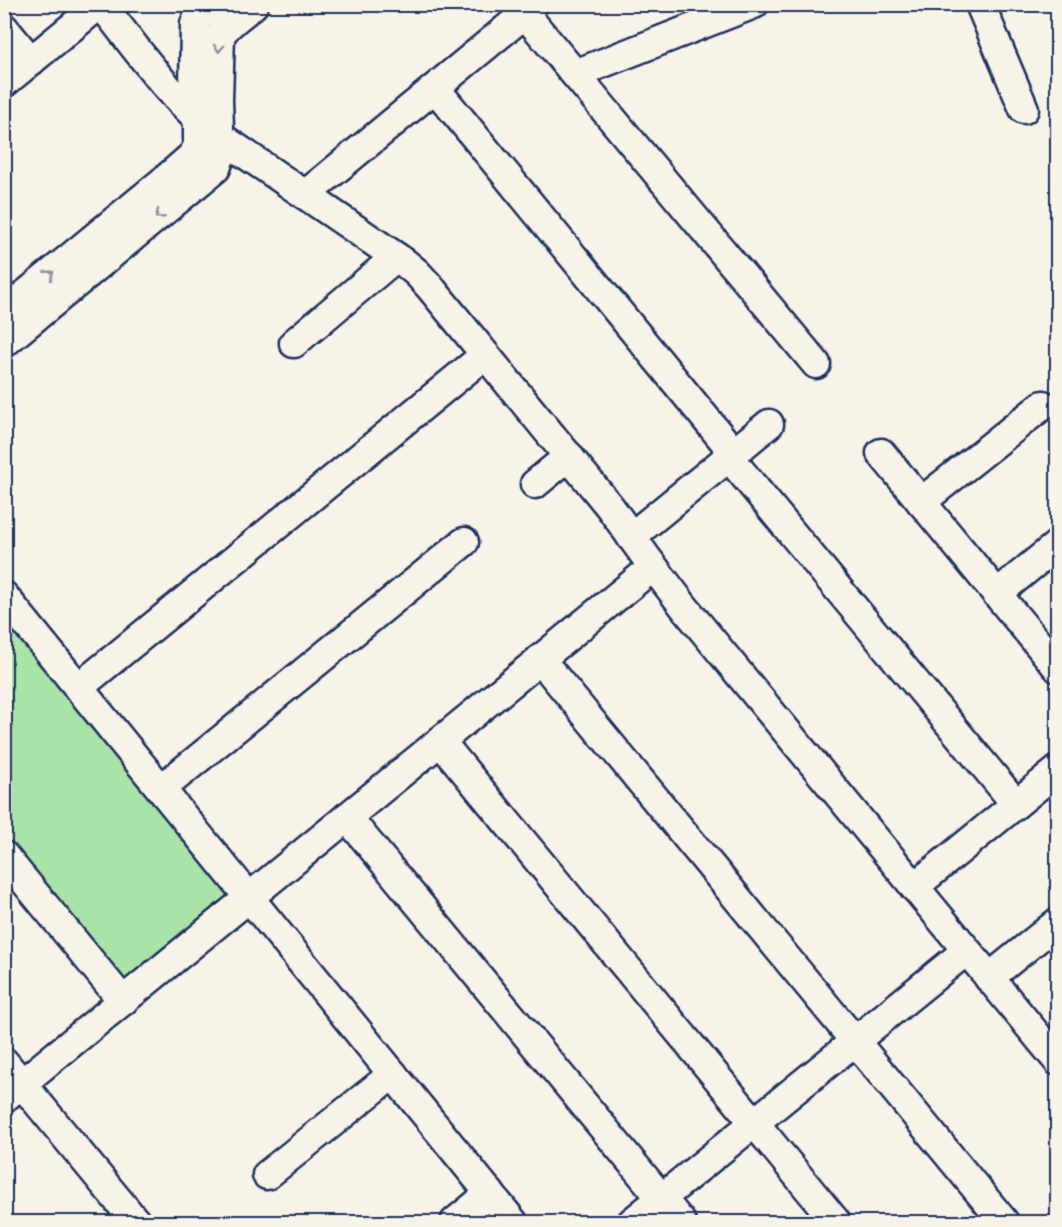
<svg xmlns="http://www.w3.org/2000/svg" width="1062" height="1227" font-family="Pangolin,sans-serif">
<style>
.green{fill:#a9e3a8;stroke:#628983;stroke-width:1.5}
.lines{fill:none;stroke-linecap:round;stroke-linejoin:round}
.minor-casing{stroke:#1b2f5e;stroke-width:33}
.minor{stroke:#f7f3e8;stroke-width:28}
.oneway{stroke:#8991a3}
</style>
<rect width="100%" height="100%" fill="#f7f3e8"/>
<filter id="ink" filterUnits="userSpaceOnUse"><feTurbulence type="fractalNoise" baseFrequency=".0167" numOctaves="2"/><feDisplacementMap in="SourceGraphic" scale="12" xChannelSelector="R" yChannelSelector="G"/><feConvolveMatrix kernelMatrix="1 2 1 2 8 2 1 2 1" color-interpolation-filters="sRGB"/></filter>
<g filter="url(#ink)">
<!-- green -->
<path class="green" d="M 4,613 L 232,895 L 124,982 L 5,845 Z"/>
<g class="lines">
<!-- minor casing -->
<g class="minor-casing">
<g id="minor">
<path d="M 101,4 C 138,50 172,101 219,136 L 405,263 L 417,273 L 430,287 L 610,507 L 646,557 L 685,608 L 1058,1061"/>
<path d="M 980,4 L 1024,109"/>
<path d="M 525,14 L 816,364"/>
<path d="M 4,28 L 31,61"/>
<path d="M 575,74 L 754,4"/>
<path d="M 4,83 L 100,4"/>
<path d="M 435,88 L 734,453"/>
<path d="M 305,195 L 522,16 L 533,4"/>
<path d="M 4,312 L 167,178 L 191,157 L 196,150 L 198,144 L 198,126 L 194,89 L 195,24 C 198,15 208,10 214,4"/>
<path d="M 4,343 L 216,168 L 220,157 L 218,100 L 220,36 C 227,23 243,14 254,4"/>
<path d="M 294,343 L 396,257"/>
<path d="M 881,453 L 1058,668"/>
<path d="M 729,457 L 1016,804"/>
<path d="M 535,484 L 569,456"/>
<path d="M 921,502 L 1043,405"/>
<path d="M 631,537 L 769,424"/>
<path d="M 997,594 L 1058,544"/>
<path d="M 4,596 L 513,1222"/>
<path d="M 540,659 L 1004,1222"/>
<path d="M 78,688 L 485,355"/>
<path d="M 440,741 L 836,1222"/>
<path d="M 161,789 L 464,542"/>
<path d="M 347,817 L 681,1222"/>
<path d="M 4,856 L 123,1001"/>
<path d="M 914,887 L 1058,770"/>
<path d="M 989,978 L 1058,922"/>
<path d="M 4,1062 L 136,1222"/>
<path d="M 4,1098 L 653,567"/>
<path d="M 267,1175 L 393,1074"/>
<path d="M 455,1222 L 490,1193"/>
<path d="M 632,1222 L 966,951"/>
</g>
</g>
<!-- minor -->
<use href="#minor" class="minor"/>
</g>
<!-- one-way arrows -->
<defs><path id="oneway-chevron" d="M-2-3.5L2.5 0L-2 3.5" fill="none" stroke-width="1.6" stroke-linecap="round" stroke-linejoin="round" transform="scale(1.5)"/></defs>
<g class="oneway">
<use href="#oneway-chevron" transform="translate(219 48) rotate(92)"/>
<use href="#oneway-chevron" transform="translate(159 215) rotate(141)"/>
<use href="#oneway-chevron" transform="translate(50 274) rotate(-39)"/>
</g>
</g>
<!-- margin -->
<rect width="1062" height="1227" fill="none" stroke="#f7f3e8" stroke-width="24"/>
<rect x="12" y="12" width="1038" height="1203" fill="none" stroke="#1b2f5e" stroke-width="2" filter="url(#ink)"/>
</svg>
